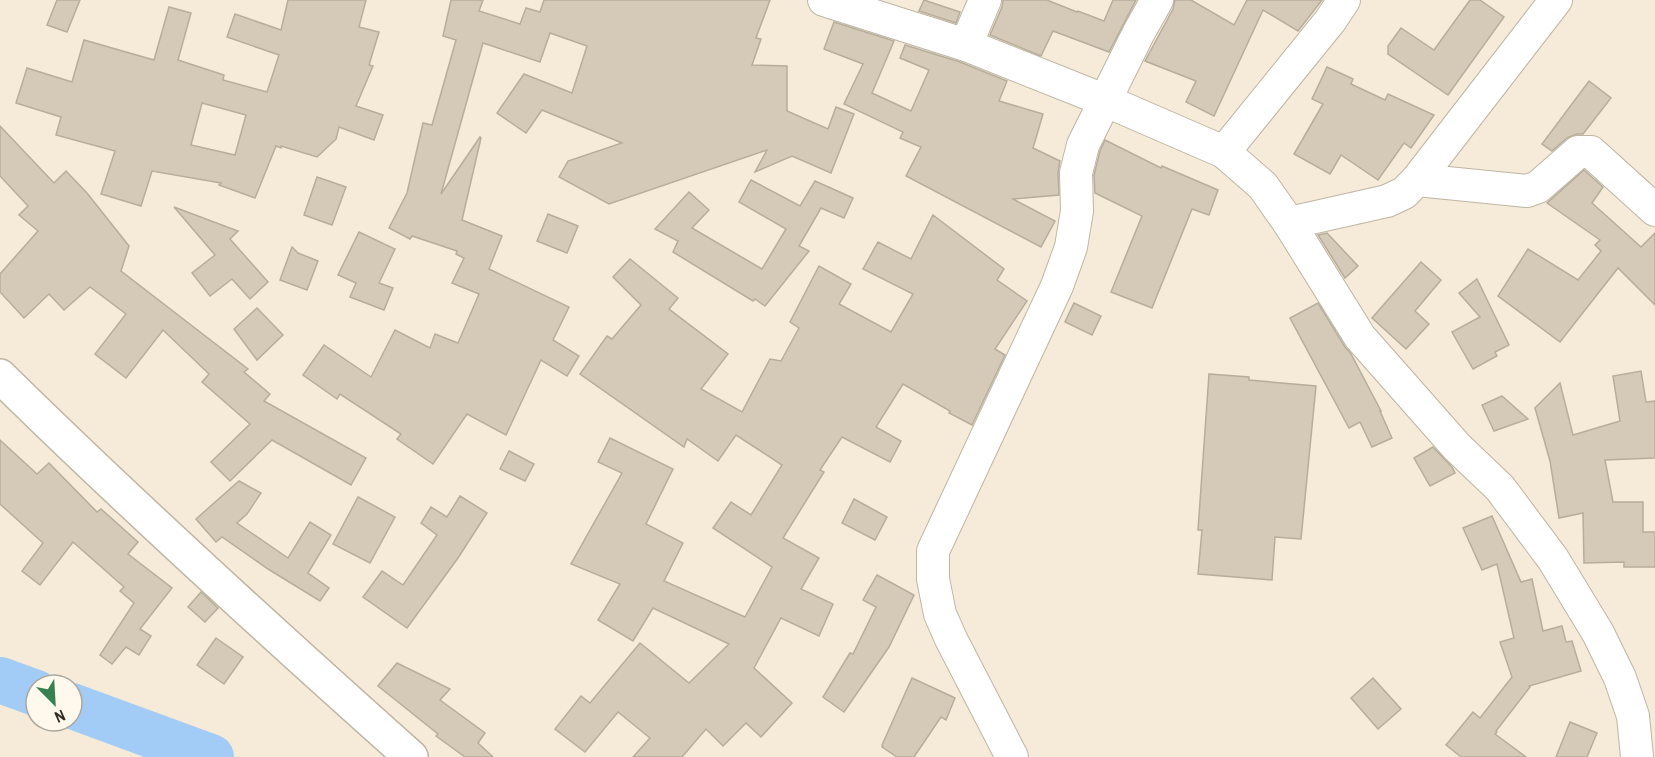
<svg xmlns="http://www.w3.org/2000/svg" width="1655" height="757" font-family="'Archivo Narrow',sans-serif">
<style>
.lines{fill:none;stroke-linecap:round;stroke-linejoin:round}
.river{stroke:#a2cbf5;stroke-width:46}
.building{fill:#d4cab7;stroke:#b6ad9b;stroke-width:1.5;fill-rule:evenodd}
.minor-casing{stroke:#bfb5a3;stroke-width:34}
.trunk-casing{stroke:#bfb5a3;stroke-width:36}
.minor{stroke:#fff;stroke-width:32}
.trunk{stroke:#fff;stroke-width:33}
</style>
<rect width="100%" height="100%" fill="#f5ebd8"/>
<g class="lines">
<!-- river -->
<g class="river">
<path d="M 0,680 L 36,693"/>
<path d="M 72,706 L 211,757"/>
</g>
</g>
<!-- building -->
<g class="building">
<path d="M 57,0 L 80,0 L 67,32 L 47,25 Z"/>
<path d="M 288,0 L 366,0 L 359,27 L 379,32 L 369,65 L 373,66 L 356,106 L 383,115 L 374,140 L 339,127 L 336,139 L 317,157 L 281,146 L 281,148 L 276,146 L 255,198 L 219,185 L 221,183 L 152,171 L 141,206 L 101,194 L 115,151 L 56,135 L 61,117 L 16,103 L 27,68 L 72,82 L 84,40 L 154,60 L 169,7 L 191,13 L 178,60 L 224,75 L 223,80 L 267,92 L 279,55 L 227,37 L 235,14 L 281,30 ZM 202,103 L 246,115 L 235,155 L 191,145 Z"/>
<path d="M 451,0 L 483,0 L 479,11 L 520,24 L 526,8 L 540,12 L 544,0 L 770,0 L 756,38 L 761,39 L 752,65 L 787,66 L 787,111 L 828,129 L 836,107 L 854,114 L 831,173 L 792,156 L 755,172 L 767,150 L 609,204 L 559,177 L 568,161 L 622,143 L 542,110 L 526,133 L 497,113 L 524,74 L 572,93 L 587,46 L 550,33 L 540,62 L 483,43 L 441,194 L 480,137 L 481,138 L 462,220 L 502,236 L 489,269 L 569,307 L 553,340 L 579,356 L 567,376 L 541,360 L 506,435 L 467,414 L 433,464 L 397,439 L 401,434 L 340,394 L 337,399 L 303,375 L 324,345 L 371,377 L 395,330 L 430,348 L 435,334 L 458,343 L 479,294 L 452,283 L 464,258 L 456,254 L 457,251 L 412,236 L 410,239 L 389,228 L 407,193 L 423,123 L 432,125 L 456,40 L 443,36 Z"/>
<path d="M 924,0 L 960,12 L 956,23 L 919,11 Z"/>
<path d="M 1003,0 L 1047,0 L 1077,12 L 1078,11 L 1104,21 L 1113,0 L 1136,0 L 1109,52 L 1053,31 L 1041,56 L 990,35 L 1002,7 Z"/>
<path d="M 1175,0 L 1191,0 L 1234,25 L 1247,0 L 1322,0 L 1298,31 L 1263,10 L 1214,116 L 1186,102 L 1196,81 L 1145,61 L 1173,9 Z"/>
<path d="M 1470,0 L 1480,0 L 1504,17 L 1448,95 L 1388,54 L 1388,46 L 1401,28 L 1434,50 Z"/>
<path d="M 834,22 L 894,41 L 872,93 L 911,111 L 929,70 L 900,58 L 905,45 L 960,62 L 1007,81 L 999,101 L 1043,114 L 1033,148 L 1060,161 L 1058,173 L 1059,195 L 1013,199 L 1055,221 L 1041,247 L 906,176 L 921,147 L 900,138 L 903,132 L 844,104 L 863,64 L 824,49 Z"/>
<path d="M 1327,67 L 1353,79 L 1351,84 L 1385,100 L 1388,94 L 1434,115 L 1411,148 L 1404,143 L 1378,180 L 1341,155 L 1330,174 L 1294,154 L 1323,104 L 1312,99 Z"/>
<path d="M 1589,81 L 1611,98 L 1583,134 L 1577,134 L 1567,138 L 1552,151 L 1542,144 Z"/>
<path d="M 0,126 L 54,183 L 66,171 L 87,193 L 129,246 L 121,271 L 248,369 L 244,372 L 270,394 L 264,401 L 366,458 L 351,485 L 272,440 L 230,481 L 211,462 L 250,424 L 202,382 L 209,374 L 163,330 L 126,378 L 95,354 L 126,314 L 90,287 L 64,310 L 49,294 L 24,318 L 0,292 L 0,274 L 38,231 L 19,215 L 28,206 L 0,176 Z"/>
<path d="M 1105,140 L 1161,168 L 1162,166 L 1218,190 L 1209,215 L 1192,209 L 1152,308 L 1111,292 L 1142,216 L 1095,193 L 1094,175 L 1100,151 Z"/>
<path d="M 1584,170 L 1603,187 L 1592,203 L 1641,247 L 1655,233 L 1655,305 L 1618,268 L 1560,342 L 1498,296 L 1528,249 L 1578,280 L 1601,251 L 1595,245 L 1600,240 L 1547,203 Z"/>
<path d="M 317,177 L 346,187 L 332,225 L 304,215 Z"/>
<path d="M 751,180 L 800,206 L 815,181 L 853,198 L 844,218 L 821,208 L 799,246 L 809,251 L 765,306 L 755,299 L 753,301 L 673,252 L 678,241 L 655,229 L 689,192 L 709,210 L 692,228 L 762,269 L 786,229 L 739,202 Z"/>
<path d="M 174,207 L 238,231 L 230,239 L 268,282 L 250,299 L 232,279 L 210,296 L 192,273 L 215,255 Z"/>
<path d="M 548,214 L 578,226 L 567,253 L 537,241 Z"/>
<path d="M 933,215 L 1004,269 L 997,280 L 1027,301 L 995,349 L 1005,355 L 972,425 L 949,413 L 950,411 L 903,384 L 876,427 L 901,441 L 890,462 L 842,437 L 820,470 L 824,472 L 783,538 L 819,558 L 801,589 L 833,604 L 819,636 L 781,618 L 754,668 L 792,703 L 761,737 L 746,723 L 723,746 L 706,729 L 682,757 L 633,757 L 650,738 L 618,712 L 585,752 L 555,729 L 581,696 L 590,703 L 640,643 L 689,683 L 729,644 L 653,608 L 633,641 L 598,620 L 620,584 L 571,564 L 622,473 L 598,462 L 610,438 L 673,469 L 646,524 L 683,543 L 664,581 L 745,617 L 772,567 L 713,528 L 731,502 L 751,515 L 782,465 L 736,435 L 718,461 L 687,439 L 684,447 L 580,374 L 607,336 L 612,339 L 641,305 L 613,277 L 630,259 L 678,298 L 669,309 L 728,354 L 701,389 L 742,412 L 770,359 L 781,361 L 799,328 L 790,322 L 819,266 L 851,284 L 839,304 L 891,332 L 913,294 L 863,269 L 878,242 L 911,259 Z"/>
<path d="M 359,232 L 395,249 L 379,283 L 393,288 L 384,310 L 350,297 L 356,283 L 338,275 Z"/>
<path d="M 1327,233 L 1358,266 L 1345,278 L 1318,235 Z"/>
<path d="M 292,247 L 298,253 L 318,261 L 307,290 L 280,280 Z"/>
<path d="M 1421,262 L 1441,280 L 1415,311 L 1429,324 L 1406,349 L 1372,318 Z"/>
<path d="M 1477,279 L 1509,345 L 1495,352 L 1497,356 L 1473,369 L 1452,332 L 1480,317 L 1459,293 Z"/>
<path d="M 1074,303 L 1101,316 L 1092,335 L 1065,322 Z"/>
<path d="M 1318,303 L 1345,347 L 1351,354 L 1381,411 L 1380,411 L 1392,438 L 1372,447 L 1360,422 L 1349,428 L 1290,318 Z"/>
<path d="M 257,308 L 283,335 L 257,360 L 234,329 Z"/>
<path d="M 1641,371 L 1646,402 L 1655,401 L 1655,458 L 1605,460 L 1613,502 L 1643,502 L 1643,532 L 1655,532 L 1655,567 L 1624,567 L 1624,562 L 1584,563 L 1583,513 L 1559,518 L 1550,461 L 1535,408 L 1560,383 L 1573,435 L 1620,421 L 1613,376 Z"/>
<path d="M 1209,374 L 1249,377 L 1249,380 L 1316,386 L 1301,539 L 1275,537 L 1272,580 L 1198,574 L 1202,530 L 1198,530 Z"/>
<path d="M 1502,396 L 1528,419 L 1494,431 L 1482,405 Z"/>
<path d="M 0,440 L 37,474 L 49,463 L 97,512 L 101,509 L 138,542 L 128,554 L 172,588 L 140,629 L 151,636 L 139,655 L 126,647 L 112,664 L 100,655 L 134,603 L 120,591 L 124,587 L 73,542 L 40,585 L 22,571 L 43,543 L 0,504 Z"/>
<path d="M 1433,447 L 1452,467 L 1455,473 L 1430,486 L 1414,458 Z"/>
<path d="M 509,451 L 534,464 L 525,481 L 500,469 Z"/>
<path d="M 239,481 L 261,493 L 247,514 L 237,523 L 288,558 L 310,522 L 331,535 L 308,573 L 329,588 L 320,601 L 268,569 L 222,537 L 216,542 L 196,519 Z"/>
<path d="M 460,496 L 487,513 L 458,558 L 407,628 L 363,597 L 382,571 L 403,585 L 437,535 L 421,523 L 431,507 L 447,517 Z"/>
<path d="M 358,497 L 395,517 L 370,563 L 333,544 Z"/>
<path d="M 854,499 L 887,517 L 875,540 L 842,523 Z"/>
<path d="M 1492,516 L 1521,582 L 1532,579 L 1543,631 L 1562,626 L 1566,642 L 1572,641 L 1581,671 L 1529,686 L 1530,687 L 1496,731 L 1497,732 L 1495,734 L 1526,757 L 1461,757 L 1446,745 L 1473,712 L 1480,718 L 1512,677 L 1500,642 L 1514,638 L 1497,564 L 1482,570 L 1463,528 Z"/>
<path d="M 877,575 L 914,595 L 889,647 L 844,712 L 823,697 L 850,653 L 853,654 L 876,607 L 863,600 Z"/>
<path d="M 201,592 L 218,608 L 205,622 L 188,607 Z"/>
<path d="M 216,638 L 243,657 L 224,684 L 197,665 Z"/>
<path d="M 397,663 L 450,689 L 440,700 L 485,733 L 478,743 L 493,757 L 465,757 L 436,736 L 438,734 L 378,686 Z"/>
<path d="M 912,678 L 955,698 L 946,720 L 941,717 L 914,757 L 897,757 L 882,747 L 883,746 L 882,745 Z"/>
<path d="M 1373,678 L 1401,709 L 1378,729 L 1351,698 Z"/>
<path d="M 1570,722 L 1597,733 L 1587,757 L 1556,757 Z"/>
</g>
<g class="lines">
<!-- minor casing -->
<g class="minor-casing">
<g id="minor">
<path d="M 824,0 L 966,45 L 1104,100 L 1224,152 L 1263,186 L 1289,223 L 1360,337 L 1457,447 L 1500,488 L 1553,559 L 1598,633 L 1620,678 L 1633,716 L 1637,757"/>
<path d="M 966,45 L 985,0"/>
<path d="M 1224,152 L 1330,21 L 1344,0"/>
<path d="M 1417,180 L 1527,191 L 1538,187 L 1578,152 L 1591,152 L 1655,210"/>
<path d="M 1289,223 L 1387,201 L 1404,193 L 1417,180 L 1556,0"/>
<path d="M 1012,757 L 951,639 L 940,614 L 933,579 L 933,551 L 1057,286 L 1071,247 L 1077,211 L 1076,173 L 1083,145 L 1138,34 L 1157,0"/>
</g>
</g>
<!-- trunk casing -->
<g class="trunk-casing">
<path id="trunk" d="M 0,376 C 133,507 272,633 411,757"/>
</g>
<!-- minor -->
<use href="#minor" class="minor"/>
<!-- trunk -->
<use href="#trunk" class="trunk"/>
</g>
<!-- north arrow -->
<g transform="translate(54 703) rotate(156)"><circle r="28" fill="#fff9ed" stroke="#aba79c" stroke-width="1.5"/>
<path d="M0-4.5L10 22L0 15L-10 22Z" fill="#368150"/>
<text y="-9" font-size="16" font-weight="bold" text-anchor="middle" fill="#2e2b23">N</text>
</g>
</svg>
